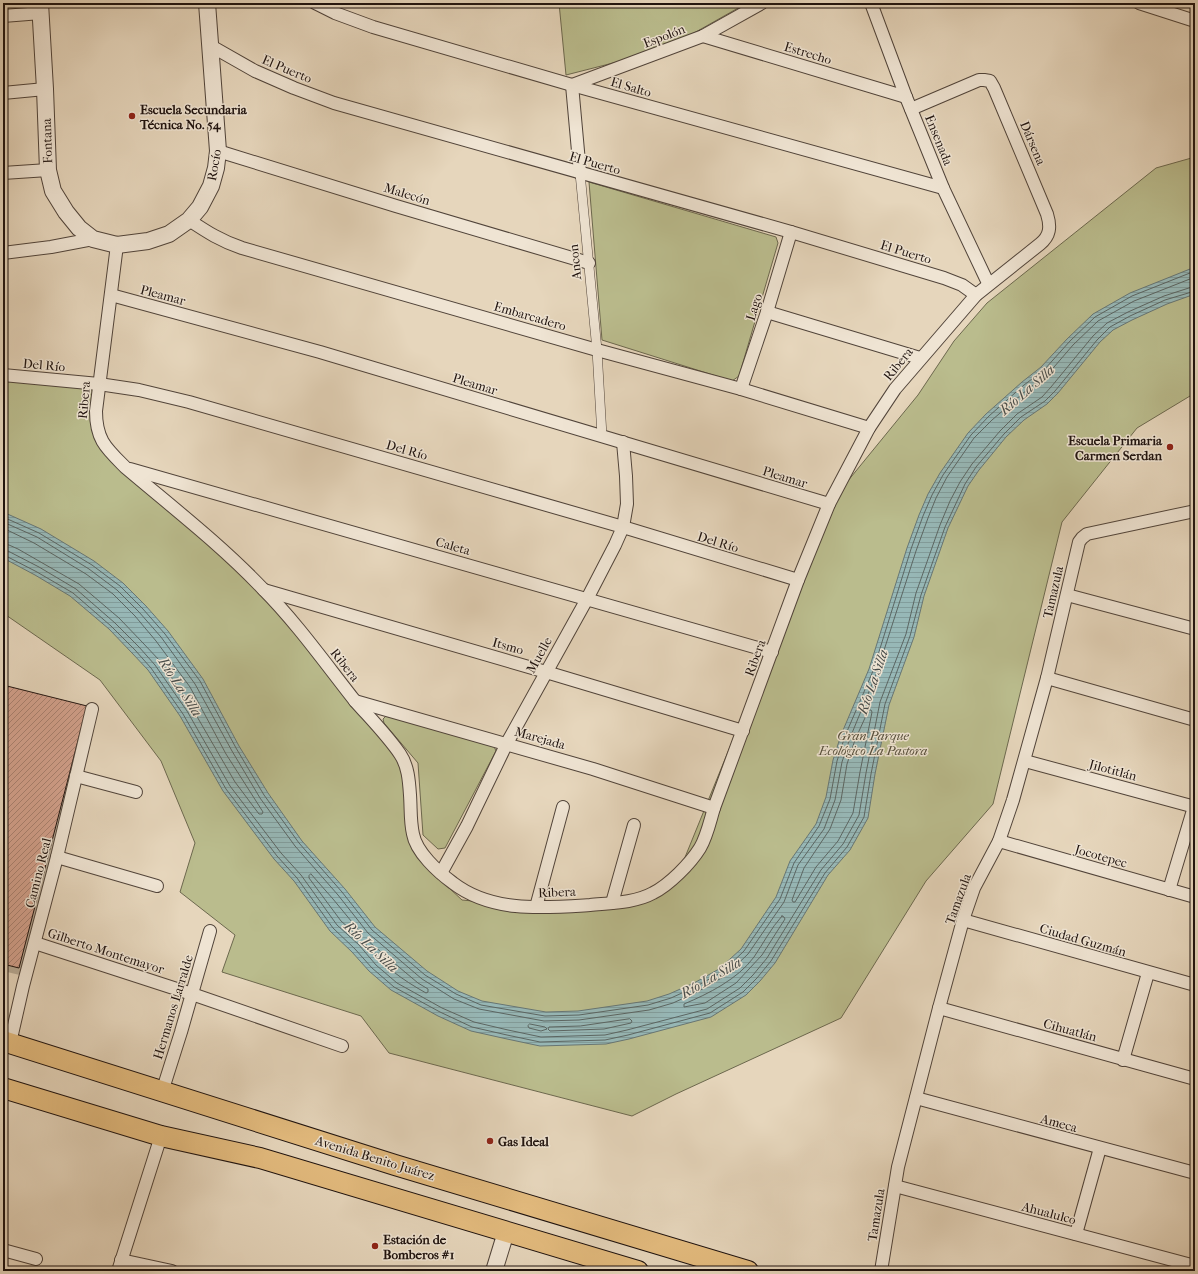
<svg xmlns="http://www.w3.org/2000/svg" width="1198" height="1274" font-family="'IM FELL French Canon',serif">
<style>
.green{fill:#babc8d;stroke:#6c684e}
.water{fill:url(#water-rules);stroke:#677674}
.shadow{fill:#0003}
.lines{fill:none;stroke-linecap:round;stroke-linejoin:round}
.shore{stroke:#5b6663;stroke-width:1}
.building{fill:url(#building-hatch);stroke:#1f130f}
.pedestrian-casing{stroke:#51443a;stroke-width:10}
.minor-casing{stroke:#51443a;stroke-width:14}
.tertiary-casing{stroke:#51443a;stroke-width:18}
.primary-casing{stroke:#1f130f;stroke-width:22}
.pedestrian{stroke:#efe4d3;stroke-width:9}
.minor{stroke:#efe4d3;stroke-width:12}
.tertiary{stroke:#efe4d3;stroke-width:16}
.primary{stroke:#e3bb7e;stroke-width:20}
.poi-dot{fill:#8f2418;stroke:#efe4d3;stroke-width:1.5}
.labels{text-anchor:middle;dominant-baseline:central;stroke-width:3;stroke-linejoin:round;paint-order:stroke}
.street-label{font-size:13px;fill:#1f130f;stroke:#efe4d3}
.poi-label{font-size:13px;font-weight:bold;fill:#1f130f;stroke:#efe4d3;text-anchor:start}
.park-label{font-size:13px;font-style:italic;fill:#554e3b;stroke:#efe4d3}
.water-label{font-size:14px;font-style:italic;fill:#494d4a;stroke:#efe4d3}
</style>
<defs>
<pattern id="water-rules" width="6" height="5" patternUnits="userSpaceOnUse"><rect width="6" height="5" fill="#97b8b7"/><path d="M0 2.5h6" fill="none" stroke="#829d9c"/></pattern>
<pattern id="building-hatch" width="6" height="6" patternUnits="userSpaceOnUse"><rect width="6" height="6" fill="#d4a28e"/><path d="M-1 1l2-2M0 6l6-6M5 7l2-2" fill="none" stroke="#ab8372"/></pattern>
</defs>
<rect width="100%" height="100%" fill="#e6d6bc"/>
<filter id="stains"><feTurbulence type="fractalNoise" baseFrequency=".005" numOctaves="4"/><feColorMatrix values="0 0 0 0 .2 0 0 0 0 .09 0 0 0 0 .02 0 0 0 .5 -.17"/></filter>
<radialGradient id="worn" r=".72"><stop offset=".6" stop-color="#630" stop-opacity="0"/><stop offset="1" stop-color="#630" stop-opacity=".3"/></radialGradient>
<!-- green -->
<g class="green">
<path d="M 559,3 L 747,3 L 664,50 L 566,75 Z"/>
<path d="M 1195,157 L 1195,393 L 1137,428 L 1062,522 L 993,804 L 926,881 L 841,1018 L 676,1094 L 632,1116 L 389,1053 L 361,1016 L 222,972 L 235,935 L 180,892 L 195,843 L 161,761 L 100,680 L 3,613 L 3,375 L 99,384 L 99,438 L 241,566 L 399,753 L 413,834 L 448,887 L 462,900 L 536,907 L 641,898 L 679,872 L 829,504 L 918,395 L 954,341 L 987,303 L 1156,168 Z"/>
<path d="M 589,182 L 776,237 L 778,243 L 739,376 L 732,381 L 602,340 Z"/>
<path d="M 386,716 L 493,744 L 496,751 L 445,848 L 438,849 L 423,835 L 418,763 L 384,723 L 383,719 Z"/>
</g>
<!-- water -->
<path class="water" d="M 1195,267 L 1195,294 L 1167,304 L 1132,320 L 1113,330 L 1100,342 L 1058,393 L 1047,404 L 1024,420 L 1006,437 L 979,470 L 968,486 L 948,528 L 924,596 L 914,637 L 889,705 L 875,774 L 868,818 L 850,850 L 828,875 L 775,963 L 760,981 L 746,995 L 711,1017 L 629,1039 L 606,1044 L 540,1046 L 507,1039 L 471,1031 L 438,1016 L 391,990 L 369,971 L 352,952 L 330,931 L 294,881 L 274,859 L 223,791 L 180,716 L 148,670 L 132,653 L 109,629 L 70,596 L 35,575 L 3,558 L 3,512 L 41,529 L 94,561 L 123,583 L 146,606 L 168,631 L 203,679 L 239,746 L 268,793 L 302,841 L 345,889 L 375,927 L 427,971 L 458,991 L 482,1001 L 546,1012 L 578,1011 L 647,1001 L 669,994 L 694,983 L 719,969 L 741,949 L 776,897 L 790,861 L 816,824 L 826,797 L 833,760 L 841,735 L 869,669 L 907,548 L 919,515 L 928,494 L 940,473 L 968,433 L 986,414 L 1022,382 L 1041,367 L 1067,339 L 1093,314 L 1130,293 Z"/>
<!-- shadow -->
<path class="shadow" d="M 3,686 L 86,707 L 28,977 L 3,971 Z"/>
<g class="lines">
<!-- shore -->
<g class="shore">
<path d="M 3,517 L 39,533 L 92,565 L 120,586 L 143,609 L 165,634 L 200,681 L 236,748 L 264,795 L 299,843 L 342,892 L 372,930 L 425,975 L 456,994 L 481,1005 L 545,1016 L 579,1015 L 648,1005 L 671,998 L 695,987 L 722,972 L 744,951 L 780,899 L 794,863 L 819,826 L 830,799 L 837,761 L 845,736 L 873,671 L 911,549 L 923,516 L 932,495 L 943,475 L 971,435 L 989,416 L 1024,385 L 1044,370 L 1070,341 L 1095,317 L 1132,296 L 1195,271"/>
<path d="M 3,522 L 37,537 L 89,569 L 117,590 L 139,612 L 161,637 L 195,684 L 232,751 L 260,798 L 295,846 L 338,895 L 368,933 L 422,979 L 454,999 L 479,1009 L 544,1021 L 579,1020 L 649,1010 L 673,1003 L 697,992 L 725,976 L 748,954 L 784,902 L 798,865 L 824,829 L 835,800 L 842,762 L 850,738 L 877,672 L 916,551 L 928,518 L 936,498 L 947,477 L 974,438 L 992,420 L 1028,389 L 1048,374 L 1073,345 L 1098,321 L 1134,301 L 1195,277"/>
<path d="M 3,528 L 34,543 L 86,574 L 113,594 L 135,616 L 156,641 L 190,687 L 226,754 L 263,812 L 262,814 L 259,814 L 235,782 L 192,708 L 160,661 L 143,643 L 119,618 L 79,584 L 18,549 L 9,545 L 3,544"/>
<path d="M 3,550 L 8,551 L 39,567 L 76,589 L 115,623 L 139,647 L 155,665 L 187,711 L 230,786 L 281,853 L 301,875 L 337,925 L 359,945 L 376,965 L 397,983 L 442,1008 L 474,1022 L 508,1030 L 541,1037 L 605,1035 L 627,1030 L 707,1009 L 740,988 L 753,975 L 767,958 L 821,870 L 843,844 L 859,815 L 866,773 L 880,702 L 906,634 L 916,593 L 940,525 L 950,501 L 960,482 L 972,464 L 1000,431 L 1017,414 L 1042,397 L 1051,387 L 1093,336 L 1107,323 L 1128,312 L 1164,296 L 1195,286"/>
<path d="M 3,555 L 6,556 L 37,572 L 73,593 L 111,626 L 135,650 L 151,668 L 183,714 L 226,789 L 277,856 L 297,878 L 333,928 L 355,949 L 372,968 L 394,987 L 440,1012 L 472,1027 L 507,1035 L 540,1042 L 605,1040 L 628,1035 L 710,1013 L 743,992 L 757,978 L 771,961 L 825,873 L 847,847 L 864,817 L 871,774 L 885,704 L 910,636 L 921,595 L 945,527 L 965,484 L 976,467 L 1004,434 L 1021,417 L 1045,401 L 1055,391 L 1097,340 L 1110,327 L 1130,316 L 1165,300 L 1195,291"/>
<path d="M 869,710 L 871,710 L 872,712 L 860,772 L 853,813 L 838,841 L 816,867 L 795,902 L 793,902 L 792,900 L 804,868 L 830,829 L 841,800 L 847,764 L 855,740 Z"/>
<path d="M 311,874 L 333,899 L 361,933 L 360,936 L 358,936 L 341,921 L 309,878 L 309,876 Z"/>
<path d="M 782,916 L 784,917 L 785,919 L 762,955 L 736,983 L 705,1003 L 684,1007 L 684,1004 C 708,994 738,979 754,957 C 763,944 771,928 782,916 Z"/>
<path d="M 368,941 L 418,983 L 428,989 L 428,992 L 426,993 C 401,979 385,967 366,945 L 366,943 Z"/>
<path d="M 630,1019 L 632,1021 L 631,1023 L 604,1029 L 550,1031 L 548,1029 L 549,1027 L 580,1026 Z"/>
<path d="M 530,1024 L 545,1027 L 547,1029 L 541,1031 L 529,1028 L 528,1026 Z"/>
</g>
</g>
<!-- building -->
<path class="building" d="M 3,685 L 87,706 L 19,968 L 3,964 Z"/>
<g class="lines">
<!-- pedestrian casing -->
<g class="pedestrian-casing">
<path id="pedestrian" d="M 580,173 L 597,350 L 602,436"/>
</g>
<!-- minor casing -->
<g class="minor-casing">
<g id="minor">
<path d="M 315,3 L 335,13 L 373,27 L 572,85 L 943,188"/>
<path d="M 871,3 L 906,97 L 943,188 L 988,283"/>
<path d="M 1139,3 L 1195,21"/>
<path d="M 3,16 L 41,13"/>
<path d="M 703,36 L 906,97"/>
<path d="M 211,46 L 255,71 L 294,88 L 334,103 L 791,232 L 944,278 L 962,285 L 976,295"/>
<path d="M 3,93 L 45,89"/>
<path d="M 218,151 L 396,206 L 589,263"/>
<path d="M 3,173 L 48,170"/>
<path d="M 580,173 L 572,85 L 703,36 L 762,3"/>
<path d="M 189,220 C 207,232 221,241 242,248 L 597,350 L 741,389 L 869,428"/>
<path d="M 117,245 L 96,411 C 96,440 106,448 126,468 C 172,507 220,544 262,588 C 296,622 325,663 355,701 C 370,718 387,735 400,754 C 408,766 409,780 410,795 C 411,808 410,821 413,834 C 416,852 438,872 453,883 C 492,913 544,908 590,905 C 610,903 635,903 653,893 C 669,885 690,864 700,848 C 707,836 710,821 714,808 L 798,580 L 829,504 L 869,428 L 895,389 L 976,295 L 1040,244 C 1050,236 1051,227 1047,214 L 994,88 L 990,81 L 984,80 L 979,80 L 911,109"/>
<path d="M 3,253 L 51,247 L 93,239"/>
<path d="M 111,295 L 320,352 L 829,504"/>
<path d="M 767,312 L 920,358"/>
<path d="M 3,375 L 99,384 L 139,390 L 189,402 L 623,527 L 798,580"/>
<path d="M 741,389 L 767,312 L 791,232"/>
<path d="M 130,469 L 772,652"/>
<path d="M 264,590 L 546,672 L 743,731"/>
<path d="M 1067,595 L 1195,629"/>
<path d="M 1047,678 L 1195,720"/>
<path d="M 355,701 L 593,769 L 714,808"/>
<path d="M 1025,761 L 1195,807"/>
<path d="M 76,776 L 136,792"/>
<path d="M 999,841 L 1195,897"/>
<path d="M 57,857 L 157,886"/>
<path d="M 441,873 L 467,826 L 507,743 L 587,599 L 615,545 L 623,527 L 627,504 L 626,476 L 623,442"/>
<path d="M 1169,890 L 1194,807"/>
<path d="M 612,903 L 634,825"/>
<path d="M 536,907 L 563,807"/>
<path d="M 963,920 L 1195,985"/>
<path d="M 35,943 L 192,994 L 342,1046"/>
<path d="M 939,1008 L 1195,1079"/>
<path d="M 10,1043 L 23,986 L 57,857 L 92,709"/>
<path d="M 1123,1060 L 1148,973"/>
<path d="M 162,1092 L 181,1032 L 210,931"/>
<path d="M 916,1098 L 1195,1173"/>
<path d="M 895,1186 L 1195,1266"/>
<path d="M 1076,1234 L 1100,1148"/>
<path d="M 3,1250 L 36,1259"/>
<path d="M 121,1260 L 172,1271"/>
<path d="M 118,1271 L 161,1136"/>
<path d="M 881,1271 L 898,1167 L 939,1008 L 963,920 L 974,888 L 999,841 L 1013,800 L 1047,678 L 1079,542 L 1082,538 L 1087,534 L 1195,511"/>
</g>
</g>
<!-- tertiary casing -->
<g class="tertiary-casing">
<g id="tertiary">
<path d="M 40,3 L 45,89 L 48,170 L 53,191 L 66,212 L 79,228 L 93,239 L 117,245 L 148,241 L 169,234 L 189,220 L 200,207 L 211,186 L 216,168 L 218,151 L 207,3"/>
<path d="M 494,1271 L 506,1232"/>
</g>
</g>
<!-- primary casing -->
<g class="primary-casing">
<g id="primary">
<path d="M 3,1041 L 395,1165 L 748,1271"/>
<path d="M 3,1088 L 161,1136 L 260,1158 L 638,1271"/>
</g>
</g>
<!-- pedestrian -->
<use href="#pedestrian" class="pedestrian"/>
<!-- minor -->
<use href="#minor" class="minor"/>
<!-- tertiary -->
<use href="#tertiary" class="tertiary"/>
<!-- primary -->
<use href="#primary" class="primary"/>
</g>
<!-- markers -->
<g class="poi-dot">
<circle cx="132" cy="116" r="4"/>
<circle cx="1170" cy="447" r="4"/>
<circle cx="490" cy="1141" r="4"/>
<circle cx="375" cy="1246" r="4"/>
</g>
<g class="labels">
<!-- street labels -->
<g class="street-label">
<text transform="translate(664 36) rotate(-21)">Espolón</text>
<text transform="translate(808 53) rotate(17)">Estrecho</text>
<text transform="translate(287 69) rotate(23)">El Puerto</text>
<text transform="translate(631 87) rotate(16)">El Salto</text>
<text transform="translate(939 140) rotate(68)">Ensenada</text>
<text transform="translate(47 141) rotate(-92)">Fontana</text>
<text transform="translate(1033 143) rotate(67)">Dársena</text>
<text transform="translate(595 163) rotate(16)">El Puerto</text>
<text transform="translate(214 165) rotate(-80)">Rocío</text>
<text transform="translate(407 194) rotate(17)">Malecón</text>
<text transform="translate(906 252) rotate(17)">El Puerto</text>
<text transform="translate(575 262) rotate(-96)">Ancon</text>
<text transform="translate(163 295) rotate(15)">Pleamar</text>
<text transform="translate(754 307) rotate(-73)">Lago</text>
<text transform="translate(530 316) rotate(16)">Embarcadero</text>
<text transform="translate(898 364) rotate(-51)">Ribera</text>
<text transform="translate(44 365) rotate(5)">Del Río</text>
<text transform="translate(475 384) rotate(17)">Pleamar</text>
<text transform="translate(84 400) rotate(-85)">Ribera</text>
<text transform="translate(407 450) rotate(16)">Del Río</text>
<text transform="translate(785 477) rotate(17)">Pleamar</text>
<text transform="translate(718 542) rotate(17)">Del Río</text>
<text transform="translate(453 546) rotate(16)">Caleta</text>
<text transform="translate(1053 592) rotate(-77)">Tamazula</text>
<text transform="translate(508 646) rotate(16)">Itsmo</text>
<text transform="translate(539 655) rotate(-61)">Muelle</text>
<text transform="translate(755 658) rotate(-70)">Ribera</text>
<text transform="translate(345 665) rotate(52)">Ribera</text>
<text transform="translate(540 738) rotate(16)">Marejada</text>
<text transform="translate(1113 770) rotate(15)">Jilotitlán</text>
<text transform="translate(1101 856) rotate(16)">Jocotepec</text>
<text transform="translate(38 873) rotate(-76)">Camino Real</text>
<text transform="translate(557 892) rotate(-2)">Ribera</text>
<text transform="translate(958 899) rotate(-70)">Tamazula</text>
<text transform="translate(1083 940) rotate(16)">Ciudad Guzmán</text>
<text transform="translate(106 951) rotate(18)">Gilberto Montemayor</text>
<text transform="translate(173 1007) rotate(-73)">Hermanos Larralde</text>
<text transform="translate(1070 1030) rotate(15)">Cihuatlán</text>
<text transform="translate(1059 1123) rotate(15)">Ameca</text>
<text transform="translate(375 1158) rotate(17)">Avenida Benito Juárez</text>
<text transform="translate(1049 1213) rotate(15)">Ahualulco</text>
<text transform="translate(876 1215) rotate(-81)">Tamazula</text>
</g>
<!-- poi labels -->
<g class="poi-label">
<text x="140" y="109">Escuela Secundaria<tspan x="140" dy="15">Técnica No. 54</tspan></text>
<text x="1162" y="440" text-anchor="end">Escuela Primaria<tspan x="1162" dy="15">Carmen Serdan</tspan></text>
<text x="498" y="1141">Gas Ideal</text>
<text x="383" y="1239">Estación de<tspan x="383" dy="15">Bomberos #1</tspan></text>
</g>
<!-- park labels -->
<g class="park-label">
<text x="873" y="735">Gran Parque<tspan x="873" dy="15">Ecológico La Pastora</tspan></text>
</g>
<!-- water labels -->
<g class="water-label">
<text transform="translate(1027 390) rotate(-41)">Río La Silla</text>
<text transform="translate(873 682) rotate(-71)">Río La Silla</text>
<text transform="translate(180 687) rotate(57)">Río La Silla</text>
<text transform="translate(371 947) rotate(43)">Río La Silla</text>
<text transform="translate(711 978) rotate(-30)">Río La Silla</text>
</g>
</g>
<!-- margin -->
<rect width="1198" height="1274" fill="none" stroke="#e6d6bc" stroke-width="16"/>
<rect x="4" y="4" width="1190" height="1266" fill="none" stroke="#1f130f" stroke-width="2"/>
<rect x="8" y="8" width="1182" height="1258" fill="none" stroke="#1f130f"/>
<rect width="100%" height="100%" filter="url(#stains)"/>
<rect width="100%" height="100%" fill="url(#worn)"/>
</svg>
